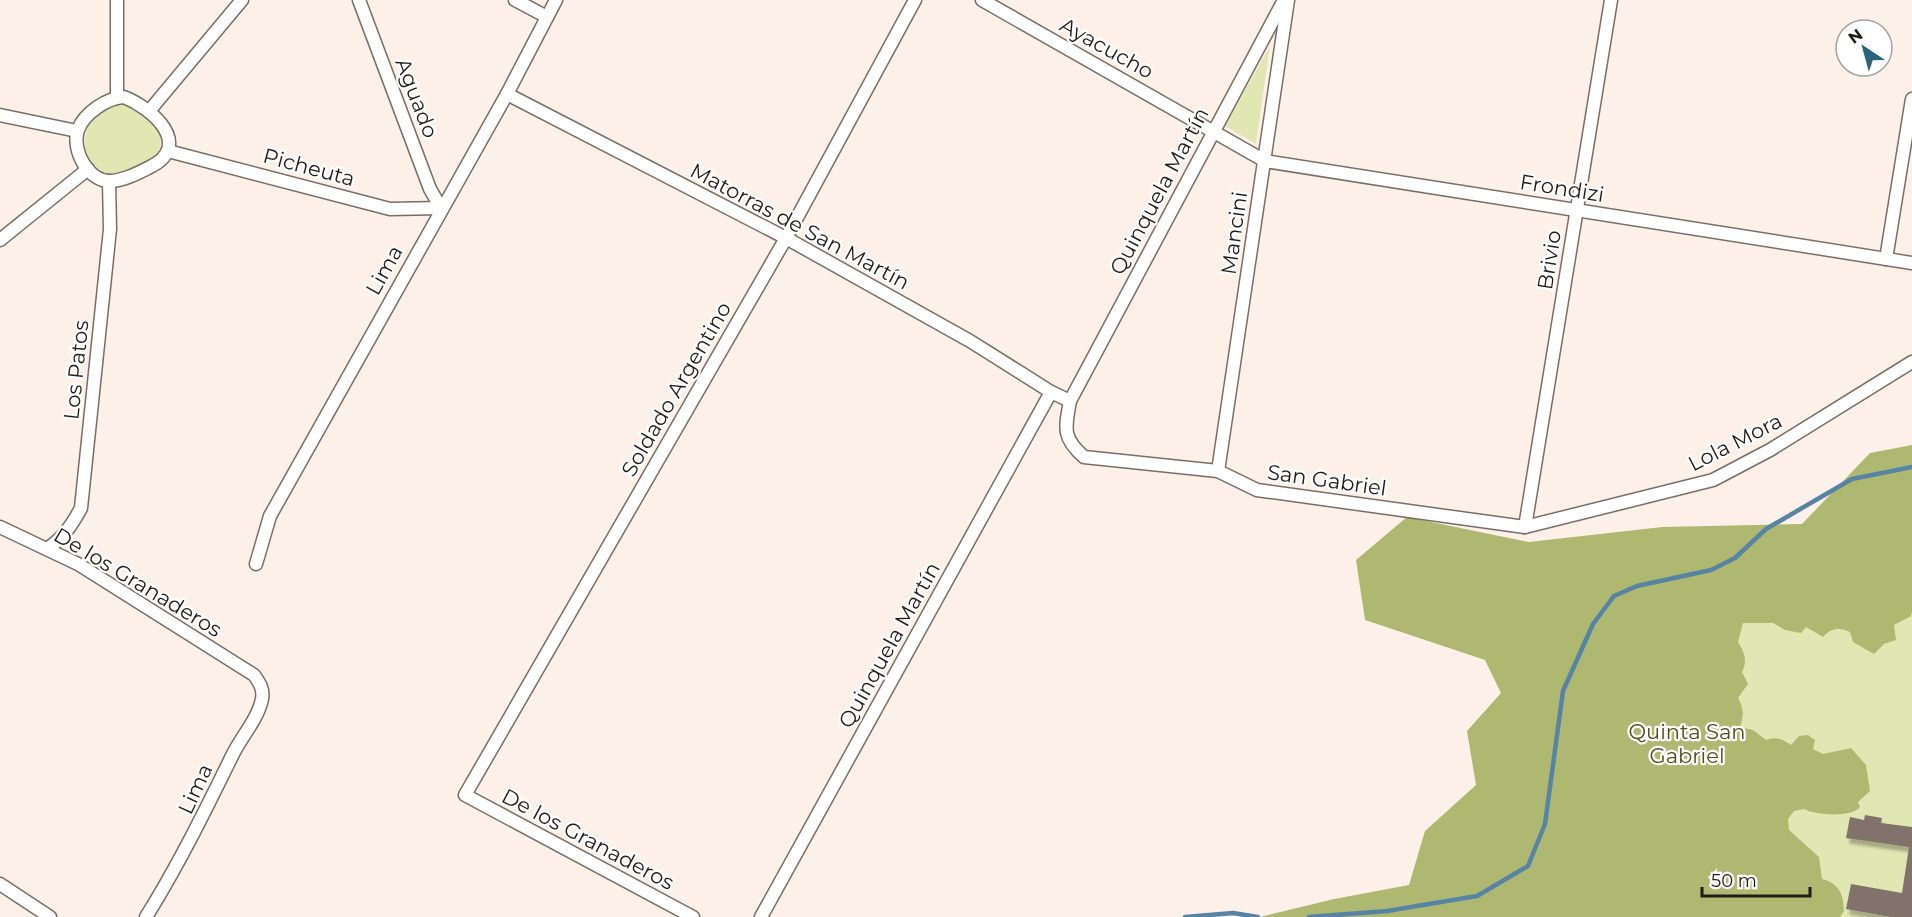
<svg xmlns="http://www.w3.org/2000/svg" width="1912" height="917" font-family="Montserrat,sans-serif">
<style>
.green{fill:#e0e7b2}
.forest{fill:#afb870}
.lines{fill:none;stroke-linecap:round;stroke-linejoin:round}
.stream{stroke:#5784a4;stroke-width:4.5}
.building{fill:#82726c;filter:url(#shadow)}
.minor-casing{stroke:#7a6d64;stroke-width:15}
.minor{stroke:#fff;stroke-width:12}
.labels{text-anchor:middle;dominant-baseline:central;stroke-width:4.5;stroke-linejoin:round;paint-order:stroke}
.street-label{font-size:21px;fill:#201b17;stroke:#fff}
.park-label{font-size:21px;fill:#4a501a;stroke:#fff}
</style>
<defs>
<filter id="shadow"><feDropShadow dx="3" dy="5.5" stdDeviation="1.5" flood-color="#0004"/></filter>
</defs>
<rect width="100%" height="100%" fill="#fdf0e8"/>
<!-- green -->
<g class="green">
<path d="M 1270,46 L 1256,144 L 1225,126 Z"/>
<path d="M 122,104 C 147,112 179,139 149,161 C 85,210 57,109 122,104 Z"/>
<path d="M 1529,542 L 1912,602 L 1912,917 L 1497,917 Z"/>
</g>
<!-- forest -->
<path class="forest" d="M 1912,445 L 1912,612 L 1911,616 L 1894,625 L 1896,640 L 1884,644 L 1874,654 L 1853,642 L 1850,632 C 1839,627 1831,628 1823,637 L 1806,627 L 1801,633 L 1785,630 L 1773,623 L 1743,623 L 1738,642 C 1744,652 1748,660 1742,672 L 1748,684 L 1738,698 C 1744,709 1744,715 1740,727 L 1753,730 L 1766,740 C 1776,736 1782,739 1791,745 L 1799,736 L 1808,735 L 1815,740 L 1813,749 L 1823,754 L 1851,748 L 1866,765 L 1870,791 L 1858,802 L 1860,807 C 1851,818 1815,815 1804,809 L 1794,811 L 1788,819 L 1789,830 L 1819,857 L 1822,879 C 1840,884 1843,894 1844,911 L 1840,917 L 1260,917 L 1334,899 L 1409,885 L 1425,831 L 1476,785 L 1467,731 L 1501,693 L 1485,660 L 1365,620 L 1356,560 L 1407,517 L 1529,542 L 1662,527 L 1802,524 L 1870,453 Z"/>
<g class="lines">
<!-- stream -->
<g class="stream">
<path d="M 1185,917 L 1233,913 L 1258,917"/>
<path d="M 1309,917 L 1387,911 L 1477,896 L 1528,866 L 1545,824 L 1563,691 L 1593,624 L 1614,596 L 1637,586 L 1711,570 L 1735,558 L 1766,529 L 1852,479 L 1912,467"/>
</g>
</g>
<!-- building -->
<path class="building" d="M 1865,815 L 1882,818 L 1881,823 L 1912,827 L 1912,917 L 1891,917 L 1846,909 L 1851,884 L 1902,893 L 1909,847 L 1846,838 L 1850,817 L 1864,820 Z"/>
<g class="lines">
<!-- minor casing -->
<g class="minor-casing">
<g id="minor">
<path d="M 359,0 L 430,189 L 441,208"/>
<path d="M 515,0 L 547,17"/>
<path d="M 982,0 L 1265,161 L 1912,263"/>
<path d="M 1284,0 L 1070,401 C 1065,428 1062,438 1084,457 L 1218,471 L 1257,490 L 1525,527 L 1713,480 L 1770,450 L 1912,362"/>
<path d="M 507,94 L 786,238 L 970,341 L 1051,392 L 1070,401"/>
<path d="M 124,97 C 152,108 194,145 150,167 C 138,173 125,180 111,181 C 89,182 71,151 78,130 C 84,113 107,98 124,97 Z"/>
<path d="M 117,98 L 117,0"/>
<path d="M 150,110 L 242,0"/>
<path d="M 0,115 L 77,131"/>
<path d="M 168,151 L 390,209 L 441,208"/>
<path d="M 0,240 L 88,169"/>
<path d="M 1886,259 L 1912,99"/>
<path d="M 1218,471 L 1288,0"/>
<path d="M 0,527 L 78,564 L 254,675 C 259,682 264,689 262,699 C 258,719 241,737 232,756 C 205,811 179,864 146,917"/>
<path d="M 1525,527 L 1611,0"/>
<path d="M 47,549 C 63,538 72,525 81,508 L 110,229 L 109,181"/>
<path d="M 256,564 L 270,516 L 507,94 L 556,0"/>
<path d="M 0,884 L 50,917"/>
<path d="M 693,917 L 465,795 L 786,238 L 915,0"/>
<path d="M 761,917 L 1051,392"/>
</g>
</g>
<!-- minor -->
<use href="#minor" class="minor"/>
</g>
<g class="labels">
<!-- street labels -->
<g class="street-label">
<text transform="translate(1107 48) rotate(29)">Ayacucho</text>
<text transform="translate(417 98) rotate(69)">Aguado</text>
<text transform="translate(309 167) rotate(15)">Picheuta</text>
<text transform="translate(1562 188) rotate(9)">Frondizi</text>
<text transform="translate(1159 191) rotate(-62)">Quinquela Martín</text>
<text transform="translate(800 226) rotate(28)">Matorras de San Martín</text>
<text transform="translate(1234 233) rotate(-82)">Mancini</text>
<text transform="translate(1549 260) rotate(-81)">Brivio</text>
<text transform="translate(384 270) rotate(-61)">Lima</text>
<text transform="translate(76 370) rotate(-84)">Los Patos</text>
<text transform="translate(676 389) rotate(-60)">Soldado Argentino</text>
<text transform="translate(1735 442) rotate(-27)">Lola Mora</text>
<text transform="translate(1327 480) rotate(8)">San Gabriel</text>
<text transform="translate(138 582) rotate(31)">De los Granaderos</text>
<text transform="translate(889 645) rotate(-61)">Quinquela Martín</text>
<text transform="translate(195 789) rotate(-65)">Lima</text>
<text transform="translate(588 839) rotate(28)">De los Granaderos</text>
</g>
<!-- park labels -->
<g class="park-label">
<text x="1687" y="731">Quinta San<tspan x="1687" dy="24">Gabriel</tspan></text>
</g>
</g>
<!-- north arrow -->
<g transform="translate(1864 48) rotate(324)"><circle r="28" fill="#ffffff" stroke="#a6a4a2" stroke-width="1.5"/>
<path d="M0-4.5L10 22L0 15L-10 22Z" fill="#29647c"/>
<text y="-9" font-size="16" font-weight="bold" text-anchor="middle" fill="#201b17">N</text>
</g>
<!-- scale -->
<path d="M1702 887v9h108v-9" fill="none" stroke="#201b17" stroke-width="3"/>
<text x="1711" y="887" font-size="18" fill="#201b17" stroke="#ffffff" stroke-width="4.5" paint-order="stroke">50 m</text>
</svg>
